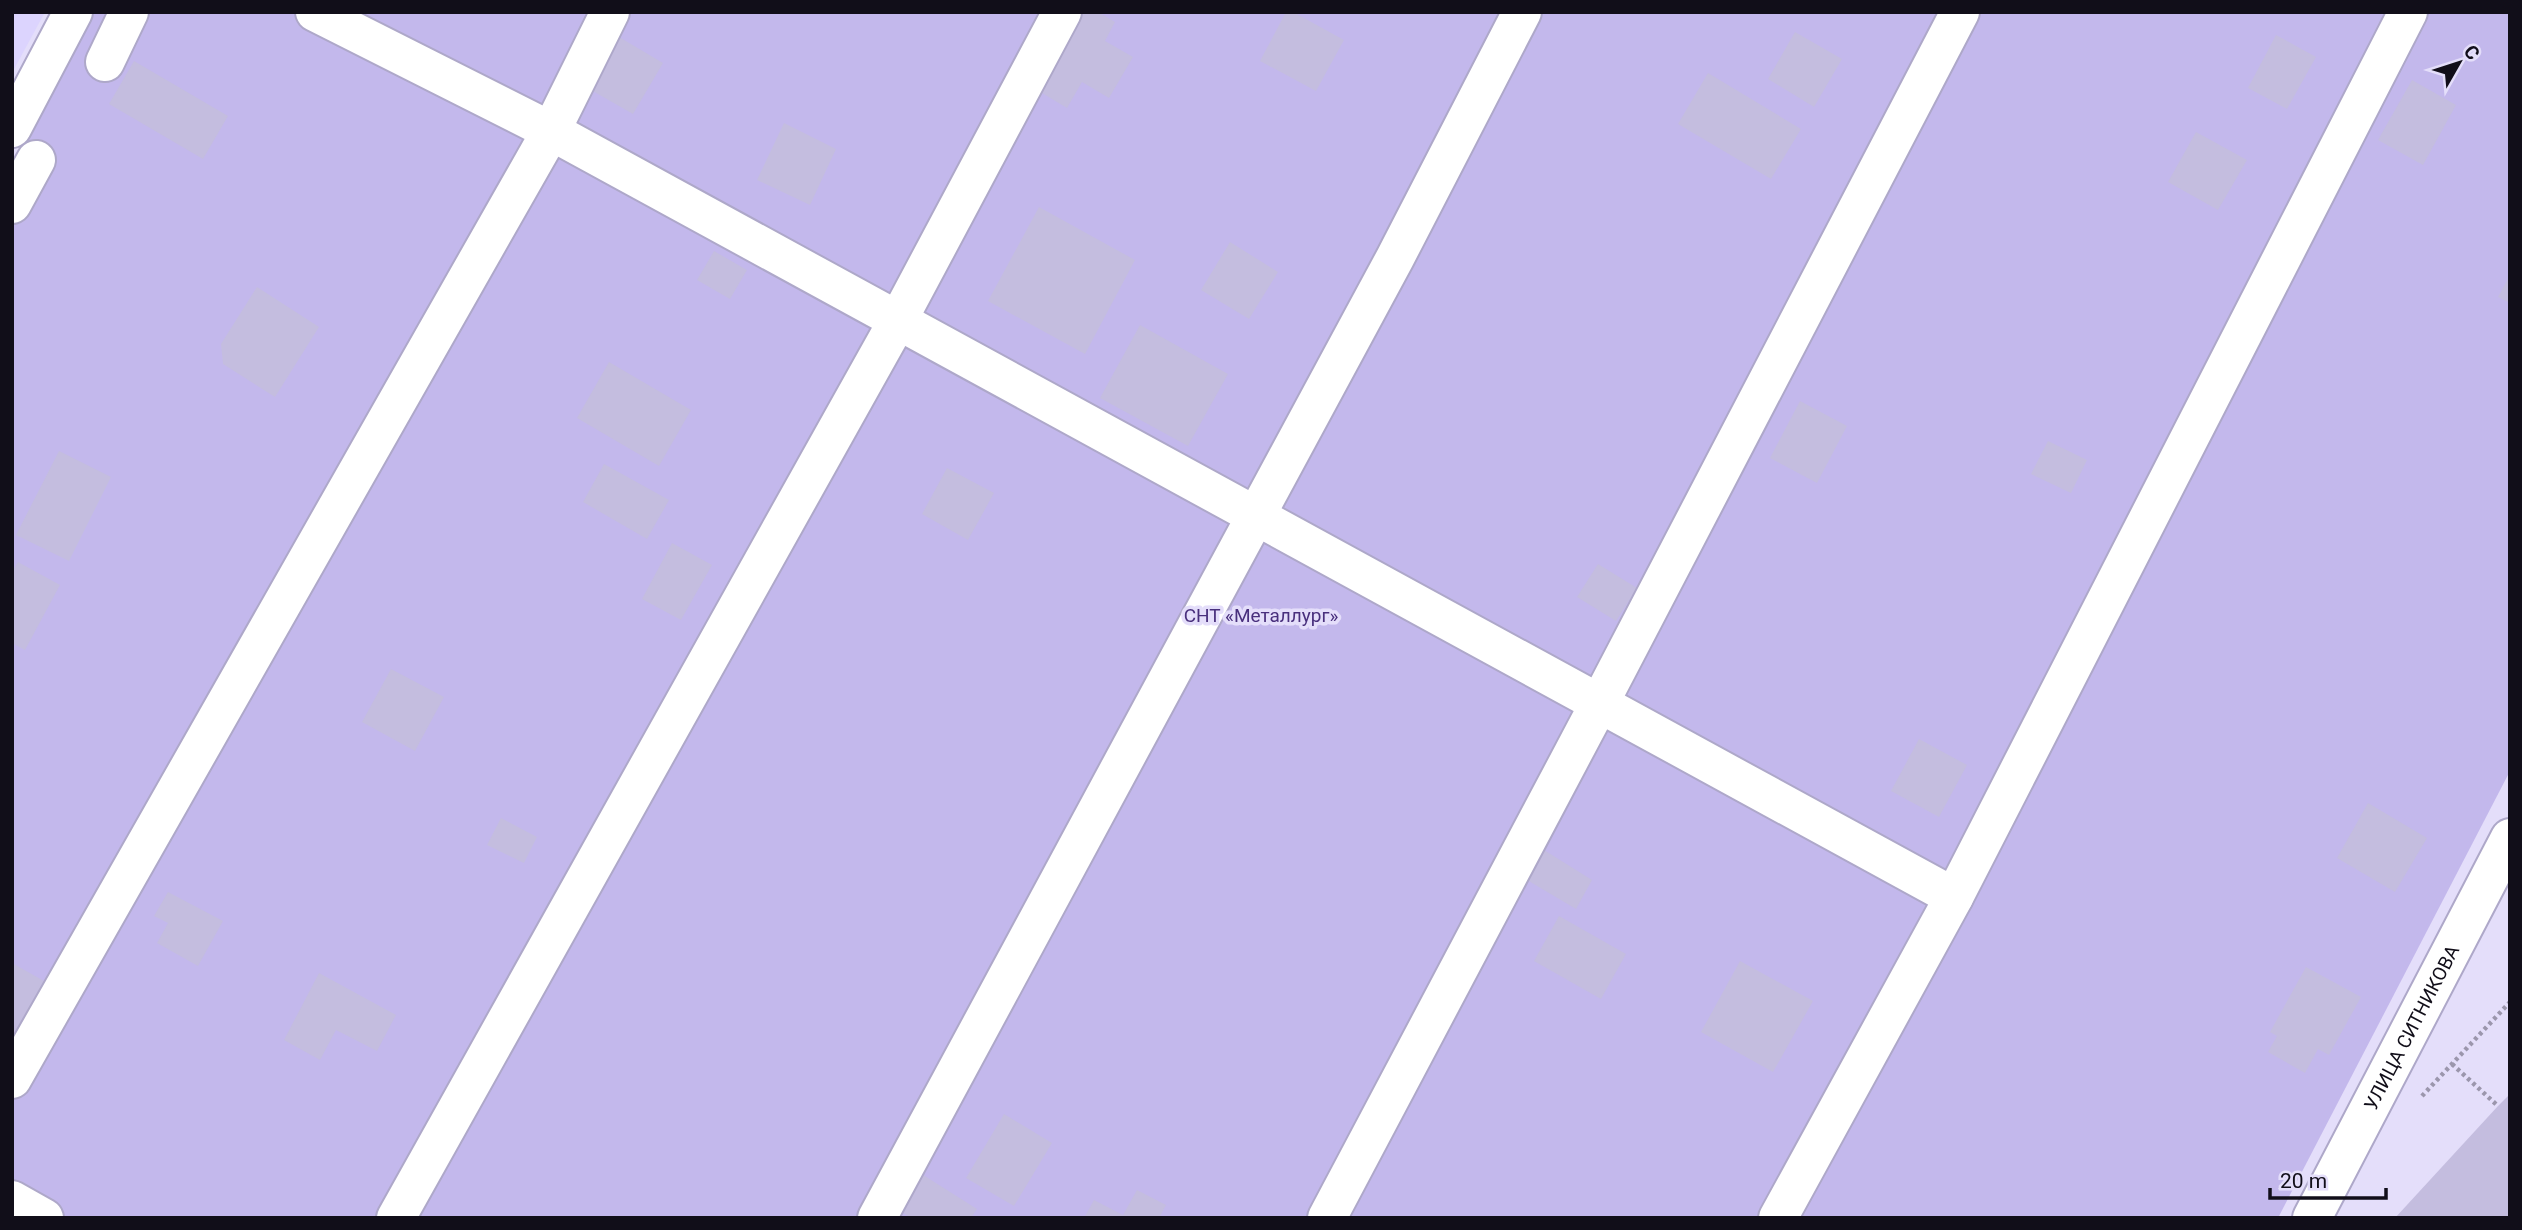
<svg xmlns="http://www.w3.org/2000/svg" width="2522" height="1230" font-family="Roboto,sans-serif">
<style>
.built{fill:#dcd4fe}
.green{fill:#c3b8ec}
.building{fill:#c4bddf}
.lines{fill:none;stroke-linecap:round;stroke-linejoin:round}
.minor-casing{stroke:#aea8c9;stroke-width:42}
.path{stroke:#9b96ac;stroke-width:4.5;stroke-dasharray:3.5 3.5;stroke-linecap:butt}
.minor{stroke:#fff;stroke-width:38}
.labels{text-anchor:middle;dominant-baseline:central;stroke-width:7;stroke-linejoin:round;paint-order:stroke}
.park-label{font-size:19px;fill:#49307d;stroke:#e4defa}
.street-label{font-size:19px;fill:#110e19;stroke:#e4defa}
</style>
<rect width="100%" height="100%" fill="#e4defa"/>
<!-- built -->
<path class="built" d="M 12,12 L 45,12 L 12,73 Z"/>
<!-- green -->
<path class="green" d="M 92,12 L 2510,12 L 2510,771 L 2278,1218 L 12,1218 L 12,164 Z"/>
<!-- building -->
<g class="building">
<path d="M 1082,12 L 1098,12 L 1115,22 L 1105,41 L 1133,57 L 1109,98 L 1082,82 L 1067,108 L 1037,90 Z"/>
<path d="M 1286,12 L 1293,12 L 1344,40 L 1316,91 L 1260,61 Z"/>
<path d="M 1795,32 L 1842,59 L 1814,107 L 1768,79 Z"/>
<path d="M 614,34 L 663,63 L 633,114 L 584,86 Z"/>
<path d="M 2276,35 L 2316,57 L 2287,109 L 2248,88 Z"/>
<path d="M 134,61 L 228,116 L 203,159 L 109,104 Z"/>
<path d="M 1708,73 L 1801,129 L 1771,179 L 1678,124 Z"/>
<path d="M 2412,80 L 2456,105 L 2423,165 L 2378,140 Z"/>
<path d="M 784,123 L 836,149 L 810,205 L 757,180 Z"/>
<path d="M 2196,132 L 2247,160 L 2218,210 L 2168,182 Z"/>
<path d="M 1039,207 L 1135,260 L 1085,354 L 988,301 Z"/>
<path d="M 1230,242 L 1278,272 L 1249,319 L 1201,290 Z"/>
<path d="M 714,251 L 747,270 L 730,299 L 697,280 Z"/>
<path d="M 2510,275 L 2510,303 L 2498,297 Z"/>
<path d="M 257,287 L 319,327 L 275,397 L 223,364 L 221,344 Z"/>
<path d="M 1140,325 L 1228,374 L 1188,446 L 1100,398 Z"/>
<path d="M 609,362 L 691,410 L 659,466 L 577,418 Z"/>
<path d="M 1800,401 L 1847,426 L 1817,483 L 1770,458 Z"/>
<path d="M 2048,441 L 2087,460 L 2071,493 L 2031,474 Z"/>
<path d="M 59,451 L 111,477 L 69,561 L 16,535 Z"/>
<path d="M 604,464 L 669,500 L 647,539 L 583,502 Z"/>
<path d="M 947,468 L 994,493 L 968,540 L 922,514 Z"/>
<path d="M 672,543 L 712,565 L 681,620 L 642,599 Z"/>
<path d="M 18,562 L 60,585 L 25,650 L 12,643 L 12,572 Z"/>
<path d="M 1598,564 L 1637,588 L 1616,621 L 1577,597 Z"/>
<path d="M 391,669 L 444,697 L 415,751 L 362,722 Z"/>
<path d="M 1919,739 L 1967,765 L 1939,817 L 1891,791 Z"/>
<path d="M 2368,803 L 2427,838 L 2395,892 L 2337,858 Z"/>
<path d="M 501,818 L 537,837 L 524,863 L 487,845 Z"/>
<path d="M 1544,850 L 1592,880 L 1576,909 L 1527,880 Z"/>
<path d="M 168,892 L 223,921 L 198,966 L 157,943 L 168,923 L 154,916 Z"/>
<path d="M 1559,916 L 1626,954 L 1601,999 L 1534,961 Z"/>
<path d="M 1740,961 L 1813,1001 L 1773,1072 L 1701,1032 Z"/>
<path d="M 12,963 L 60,990 L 29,1047 L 12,1038 Z"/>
<path d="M 2306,967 L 2361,997 L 2329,1055 L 2318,1049 L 2305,1073 L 2268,1052 L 2277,1036 L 2270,1032 Z"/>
<path d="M 319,973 L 396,1015 L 377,1051 L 336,1030 L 320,1060 L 284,1040 Z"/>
<path d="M 2510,1094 L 2510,1218 L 2395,1218 L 2498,1106 Z"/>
<path d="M 1004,1114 L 1052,1143 L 1014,1206 L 966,1178 Z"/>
<path d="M 920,1173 L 977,1209 L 971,1218 L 911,1218 L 897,1209 Z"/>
<path d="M 1137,1190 L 1166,1205 L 1159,1218 L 1084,1218 L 1094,1200 L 1123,1215 Z"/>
</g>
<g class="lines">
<!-- minor casing -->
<g class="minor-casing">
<g id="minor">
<path d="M 315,12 L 551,131 L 1954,897"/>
<path d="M 105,62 L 129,12"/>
<path d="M 12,128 L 73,12"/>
<path d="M 12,204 L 36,160"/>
<path d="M 12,1079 L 551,131 L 610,12"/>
<path d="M 12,1200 L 44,1218"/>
<path d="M 396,1218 L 898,320 L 1062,12"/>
<path d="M 877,1218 L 1395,258 L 1522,12"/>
<path d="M 1327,1218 L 1599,704 L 1960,12"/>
<path d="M 1778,1218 L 1954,897 L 2408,12"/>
<path id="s1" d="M 2312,1218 L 2510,838"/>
</g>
</g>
<!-- path -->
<g class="path">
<path d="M 2452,1064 L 2498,1106"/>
<path d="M 2422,1096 L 2510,1002"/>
</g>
<!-- minor -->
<use href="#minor" class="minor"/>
</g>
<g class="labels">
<!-- park labels -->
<g class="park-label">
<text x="1261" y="615">СНТ «Металлург»</text>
</g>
<!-- street labels -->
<g class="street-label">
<text stroke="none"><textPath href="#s1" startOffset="215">УЛИЦА СИТНИКОВА</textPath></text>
</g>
</g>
<!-- border -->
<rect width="2522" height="1230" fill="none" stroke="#110e19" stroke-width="28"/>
<!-- north arrow -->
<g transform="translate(2459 63) rotate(51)" stroke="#e4defa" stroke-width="5" paint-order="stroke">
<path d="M0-5L12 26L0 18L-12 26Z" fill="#110e19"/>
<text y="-10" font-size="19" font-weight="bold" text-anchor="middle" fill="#110e19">С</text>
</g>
<!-- scale -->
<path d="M2270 1188v10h116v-10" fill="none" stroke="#110e19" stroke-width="3.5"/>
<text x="2280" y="1188" font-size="21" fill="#110e19" stroke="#e4defa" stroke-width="5" paint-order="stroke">20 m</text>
</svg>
